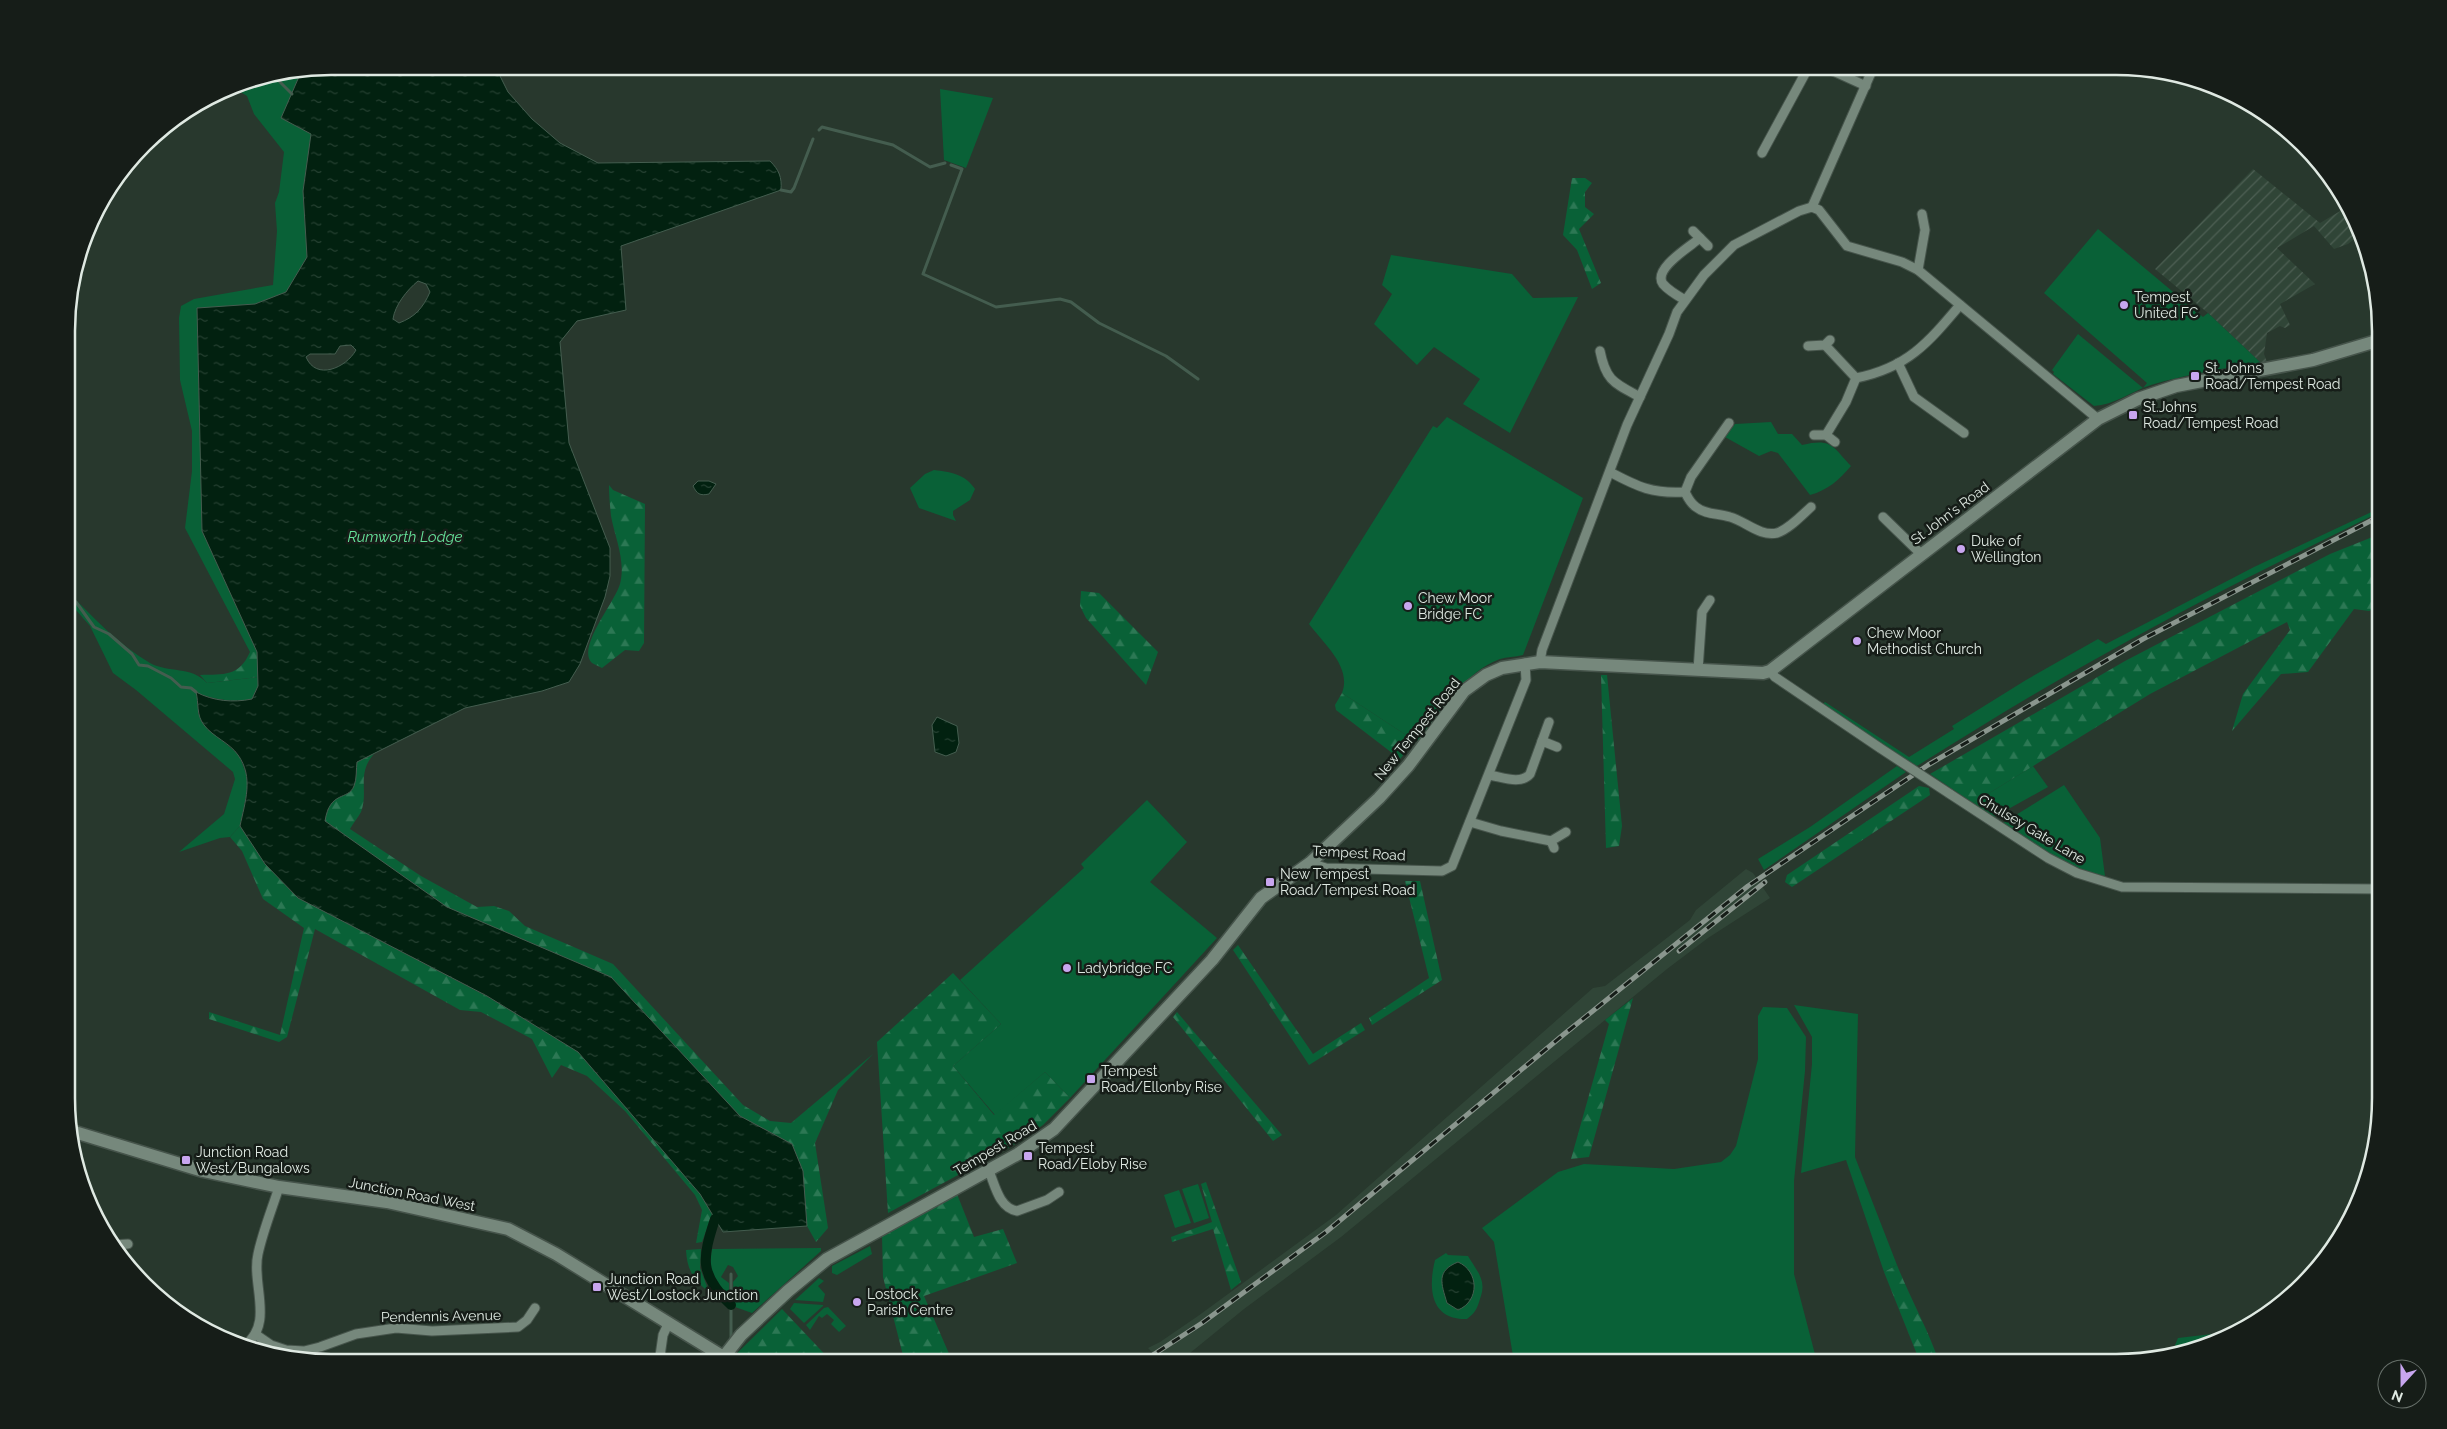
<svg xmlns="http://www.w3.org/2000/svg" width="2447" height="1429" font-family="Raleway,sans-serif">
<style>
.built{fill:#304537}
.industrial{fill:url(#industrial-furrows)}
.green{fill:#096137}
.forest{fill:url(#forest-firs)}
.water{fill:url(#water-ripples);stroke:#445d4f;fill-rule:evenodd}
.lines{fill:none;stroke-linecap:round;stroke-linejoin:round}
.stream{stroke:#445d4f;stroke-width:3}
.canal{stroke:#022110;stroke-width:10}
.street-casing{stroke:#46544b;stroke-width:11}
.secondary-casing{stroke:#46544b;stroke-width:15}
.street{stroke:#76887c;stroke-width:9}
.secondary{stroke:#76887c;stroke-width:12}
.rail-casing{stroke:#8a968e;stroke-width:5}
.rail{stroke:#161d18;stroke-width:3;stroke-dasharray:9;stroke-linecap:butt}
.street-bridge-casing{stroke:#46544b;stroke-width:11;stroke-linecap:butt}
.street-bridge{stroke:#76887c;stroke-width:9}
.poi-dot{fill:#c8a6ef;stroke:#161d18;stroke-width:2}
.labels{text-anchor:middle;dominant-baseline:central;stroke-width:5;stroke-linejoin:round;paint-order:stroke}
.poi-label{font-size:14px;fill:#dfe9e2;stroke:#161d18;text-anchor:start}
.street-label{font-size:14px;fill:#dfe9e2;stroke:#161d18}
.water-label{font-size:15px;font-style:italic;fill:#66e49b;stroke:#161d18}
.rim{fill:none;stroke:#dfe9e2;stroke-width:2.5}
</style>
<defs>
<pattern id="industrial-furrows" width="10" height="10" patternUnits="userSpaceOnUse" patternTransform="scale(1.25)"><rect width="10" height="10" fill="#304537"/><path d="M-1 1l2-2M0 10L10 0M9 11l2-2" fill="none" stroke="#4e6054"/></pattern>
<pattern id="forest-firs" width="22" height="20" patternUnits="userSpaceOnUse" patternTransform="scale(1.25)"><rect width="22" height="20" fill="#096137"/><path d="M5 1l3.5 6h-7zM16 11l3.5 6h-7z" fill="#2c7854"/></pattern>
<pattern id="water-ripples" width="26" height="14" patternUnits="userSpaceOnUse" patternTransform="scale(1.25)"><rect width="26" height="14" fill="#022110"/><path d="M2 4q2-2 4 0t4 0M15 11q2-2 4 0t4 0" fill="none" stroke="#264132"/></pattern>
</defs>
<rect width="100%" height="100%" fill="#28382d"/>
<!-- built -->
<path class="built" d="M 1746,869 L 1753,873 L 1770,898 L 1708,938 L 1667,969 L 1341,1237 L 1244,1309 L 1179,1362 L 1162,1362 L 1148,1348 L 1160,1342 L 1198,1316 L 1336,1215 L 1593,988 L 1605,986 L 1690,920 L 1696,910 Z"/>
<!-- industrial -->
<path class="industrial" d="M 2253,169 L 2320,223 L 2347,207 L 2361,234 L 2348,244 L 2334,249 L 2314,226 L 2277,248 L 2315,284 L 2280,304 L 2290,325 L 2285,328 L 2280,326 L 2267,333 L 2264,354 L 2267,362 L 2261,363 L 2208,313 L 2155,269 Z"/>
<!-- green -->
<g class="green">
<path d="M 301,72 L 282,117 L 311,134 L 303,191 L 307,257 L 286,292 L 255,304 L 197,309 L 202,531 L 257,652 L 250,652 L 185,528 L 192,471 L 192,431 L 180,380 L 179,318 L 181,306 L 194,299 L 273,285 L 277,231 L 275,203 L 279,192 L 284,152 L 254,114 L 247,96 L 231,86 Z"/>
<path d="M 940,89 L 993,98 L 966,168 L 944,160 Z"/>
<path d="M 2098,229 L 2203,317 L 2208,313 L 2261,363 C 2223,368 2188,374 2151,385 C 2132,391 2114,405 2094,406 L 2053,374 L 2054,372 L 2052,370 L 2078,334 L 2143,388 L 2147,383 L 2044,293 Z"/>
<path d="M 1391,255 L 1512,274 L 1533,298 L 1578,297 L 1510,433 L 1463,404 L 1480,379 L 1434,347 L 1417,365 L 1374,324 L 1392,294 L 1382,285 Z"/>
<path d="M 1447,417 L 1583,498 L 1523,655 C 1515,657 1507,657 1500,659 C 1464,672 1443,710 1422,739 L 1415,741 L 1342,693 C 1352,667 1324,644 1309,624 L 1433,426 L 1437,428 Z"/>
<path d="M 1771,422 L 1778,434 L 1792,434 L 1802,445 C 1832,438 1832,446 1851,466 C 1839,480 1828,490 1810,495 L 1778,453 L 1771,451 L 1759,456 L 1725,437 L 1735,424 Z"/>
<path d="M 934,470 C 951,472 965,474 975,489 L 970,500 L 953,511 L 953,515 L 956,521 L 919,508 L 910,488 L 925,474 Z"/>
<path d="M 2380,508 L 2380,512 C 2289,557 2198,601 2110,651 C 2044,687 1981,726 1917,766 L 1822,705 L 1825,702 L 1909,757 L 1954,729 L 1952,726 L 2026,680 L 2098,639 L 2106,644 L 2254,567 Z"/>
<path d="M 68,592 C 93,617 119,645 150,663 C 168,673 192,666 207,683 L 258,677 L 258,686 L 252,699 C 232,703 214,699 196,693 L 199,702 L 198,713 L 204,725 L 239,755 L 249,782 L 240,826 L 230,837 L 220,838 L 179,852 L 224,814 L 235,779 L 233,772 L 136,690 L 113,673 L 90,626 L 68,601 Z"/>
<path d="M 1897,766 L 1906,772 L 1764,870 L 1758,859 L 1810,827 Z"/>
<path d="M 2033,766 L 2048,787 L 1994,817 L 1973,803 Z"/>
<path d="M 2064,785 L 2100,838 L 2105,876 C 2067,868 2035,844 2003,823 Z"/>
<path d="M 1147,800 L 1187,842 L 1150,882 L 1217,938 L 1070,1098 L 1045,1072 L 995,1115 L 953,1066 L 1001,1024 L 960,980 L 1084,868 L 1081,864 Z"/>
<path d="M 1794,1005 L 1858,1014 L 1855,1157 L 1897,1265 L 1884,1272 L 1846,1160 L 1801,1173 L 1812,1064 L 1812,1037 Z"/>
<path d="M 1763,1007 L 1787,1008 L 1806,1037 L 1805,1071 L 1794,1181 L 1794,1274 L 1817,1362 L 1514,1362 L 1494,1242 L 1482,1228 L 1558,1172 L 1584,1164 L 1674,1169 L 1721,1162 L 1730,1155 L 1736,1146 L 1758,1059 L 1758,1016 Z"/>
<path d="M 1198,1184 L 1209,1218 L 1194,1223 L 1182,1189 Z"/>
<path d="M 1179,1190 L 1191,1223 L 1175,1228 L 1164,1195 Z"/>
<path d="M 870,1246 L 872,1254 L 837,1275 L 832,1273 L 832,1266 Z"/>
<path d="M 821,1248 L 821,1251 L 752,1313 L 735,1307 L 733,1282 L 738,1276 L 733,1267 L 728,1265 L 721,1277 L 729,1283 L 729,1298 C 711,1278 708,1275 712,1249 Z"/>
<path d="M 1446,1253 L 1448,1255 L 1468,1256 C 1478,1273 1487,1280 1480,1299 C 1477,1309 1475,1313 1467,1319 C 1430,1320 1428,1288 1435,1260 Z"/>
<path d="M 819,1278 L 824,1281 L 818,1286 L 825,1294 L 823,1302 L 795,1300 Z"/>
<path d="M 794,1303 L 823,1305 L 823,1306 L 804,1323 L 790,1309 Z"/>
<path d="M 828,1307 L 846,1326 L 839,1332 L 831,1324 L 834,1320 L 827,1314 L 822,1318 L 819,1316 L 810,1330 L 806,1325 L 824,1308 Z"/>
<path d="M 2212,1334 L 2223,1339 L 2201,1349 L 2171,1355 L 2178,1338 Z"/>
</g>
<!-- forest -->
<g class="forest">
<path d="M 1572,178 L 1585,178 L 1592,183 L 1585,192 L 1585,207 L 1594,214 L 1579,229 L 1601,283 L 1592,289 L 1577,250 L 1563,235 Z"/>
<path d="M 609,485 L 613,490 L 645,504 L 644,643 L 639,651 L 625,650 L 602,668 C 599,666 595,665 592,663 C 576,648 615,602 620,584 C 626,561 615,538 611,516 C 610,506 609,495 609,485 Z"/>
<path d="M 2380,534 L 2380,606 L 2369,611 L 2354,609 L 2308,672 L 2281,674 L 2232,731 L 2243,694 L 2290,630 L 2287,622 L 2150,694 L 1973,803 L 1930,774 L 2125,661 L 2330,554 Z"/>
<path d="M 1081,591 L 1099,593 L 1158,652 L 1146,685 L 1086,618 L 1080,606 Z"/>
<path d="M 250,652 L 257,652 L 258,677 L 207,683 L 200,675 C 224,674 239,677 250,652 Z"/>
<path d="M 1601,675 L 1607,675 L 1622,826 L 1619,846 L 1606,848 Z"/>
<path d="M 1342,693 L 1415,741 L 1400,759 L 1336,710 L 1335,705 Z"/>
<path d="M 374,754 C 356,774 369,791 361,812 C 358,818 353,823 350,829 L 421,876 L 477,907 L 494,906 L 509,911 L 525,926 L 613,964 L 743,1105 L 770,1121 L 791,1123 L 873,1054 L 838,1090 L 815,1143 L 828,1228 L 816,1242 L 807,1226 L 803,1171 L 792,1144 L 740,1116 L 611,977 L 447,907 L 325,821 C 330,789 348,801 354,786 C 357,780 356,769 357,762 Z"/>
<path d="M 1919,786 L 1929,788 L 1930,795 L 1792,887 L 1785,882 L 1787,875 Z"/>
<path d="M 240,826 L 265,864 L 298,898 L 488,997 L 578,1052 L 700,1194 L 712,1214 L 702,1242 L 696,1243 L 702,1210 L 695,1195 L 625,1111 L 587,1076 L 561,1065 L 552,1078 L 532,1039 L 481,1012 L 460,1010 L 315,929 L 287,1037 L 279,1042 L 209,1019 L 209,1012 L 280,1035 L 304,928 L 263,899 L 242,851 L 230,837 Z"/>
<path d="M 1405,881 L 1420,881 L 1442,980 L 1372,1025 L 1369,1018 L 1429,978 Z"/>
<path d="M 1238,945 L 1313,1054 L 1361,1023 L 1365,1030 L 1309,1065 L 1233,950 Z"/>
<path d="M 953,973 L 1001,1024 L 953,1066 L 994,1115 L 1045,1072 L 1070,1098 L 1043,1125 L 1017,1143 L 888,1213 L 877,1042 Z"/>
<path d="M 1633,998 L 1589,1157 L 1571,1159 L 1609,1024 L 1605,1020 Z"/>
<path d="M 1177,1012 L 1282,1135 L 1273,1141 L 1173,1017 Z"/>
<path d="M 1206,1182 L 1241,1282 L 1231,1290 L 1213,1229 L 1172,1242 L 1171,1237 L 1212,1222 L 1201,1184 Z"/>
<path d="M 957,1194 L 974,1237 L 1003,1229 L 1017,1263 L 924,1296 L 950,1356 L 947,1363 L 905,1363 L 883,1277 L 882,1235 Z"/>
<path d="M 701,1249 L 700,1268 L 709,1292 C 693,1280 687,1269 686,1250 Z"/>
<path d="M 1897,1265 C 1910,1298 1928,1329 1939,1362 L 1920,1362 L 1884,1272 Z"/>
<path d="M 782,1309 L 833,1363 L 727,1363 Z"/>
</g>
<!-- water -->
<g class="water">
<path d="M 331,66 L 495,66 L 508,92 L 532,119 L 560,143 L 598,163 L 770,161 C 779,170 782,177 781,190 L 621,246 L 626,310 L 577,321 L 560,342 L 569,443 L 610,548 L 610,576 L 605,597 L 580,664 L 569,682 L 542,691 L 465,708 L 357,762 C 356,769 357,779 354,786 C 348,801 330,790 325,821 L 447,907 L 611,977 L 740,1116 L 792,1144 L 803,1171 L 807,1226 L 723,1232 L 700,1194 L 578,1052 L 487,996 L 298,898 L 265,864 L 240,826 C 245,802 254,777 238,755 C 230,743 213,737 204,725 C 196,715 199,703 196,692 C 213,701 233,703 252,699 L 258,686 L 257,652 L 202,531 L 197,308 L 255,304 L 286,292 L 307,257 L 303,191 L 311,134 L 281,118 L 301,72 ZM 418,281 L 426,284 L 430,292 C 423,308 415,317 399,323 L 393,319 C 395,305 407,290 418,281 ZM 351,345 L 356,350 C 346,368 316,381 306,357 L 310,354 L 335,354 L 340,346 Z"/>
<path d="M 698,481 L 709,481 L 716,484 L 709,494 C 700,496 697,494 693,486 Z"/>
<path d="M 937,717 L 957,726 L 959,743 L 956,752 L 946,756 L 935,752 L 932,725 Z"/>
<path d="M 1458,1262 C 1479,1271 1480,1301 1458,1310 L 1447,1303 C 1441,1283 1436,1271 1458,1262 Z"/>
</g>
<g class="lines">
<!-- stream -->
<g class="stream">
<path d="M 275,77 L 292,94"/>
<path d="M 819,130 L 822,127 L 893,145 L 930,167 L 945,163"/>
<path d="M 951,165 L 962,169 L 923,274 L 996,307 L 1060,299 L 1071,302 L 1099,323 L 1166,356 L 1198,379"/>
<path d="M 781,190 L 791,192 L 794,188 L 813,139"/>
<path d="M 68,596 L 76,602 L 94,627 L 109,634 L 132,654 L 139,665 L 148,666 L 171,678 L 181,687 L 191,688 L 196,692"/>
<path d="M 731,1274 L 731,1339"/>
<path d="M 731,1353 L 731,1363"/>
</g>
<!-- canal -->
<path class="canal" d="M 715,1219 C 702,1259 699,1274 731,1305"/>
<!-- street casing -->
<g class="street-casing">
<g id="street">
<path d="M 1822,66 L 1866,86"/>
<path d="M 1762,153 L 1807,70 L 1813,66"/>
<path d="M 1812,207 L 1874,66"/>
<path d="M 1693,231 L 1708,246"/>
<path d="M 1918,270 L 1925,230 L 1922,214"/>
<path d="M 1685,300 C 1678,296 1668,290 1663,284 C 1652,269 1691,246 1700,238"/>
<path d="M 1825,345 L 1856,378"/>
<path d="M 1808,346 L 1825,345 L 1830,340"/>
<path d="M 1600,351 C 1606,381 1614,383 1640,397"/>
<path d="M 1898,363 L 1914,397 L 1964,433"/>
<path d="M 1729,423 L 1691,477 L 1685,492 C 1688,498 1690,503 1696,507 C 1706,515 1718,513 1730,517 C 1745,521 1760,537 1777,533 C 1789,529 1801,516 1811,507"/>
<path d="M 1814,435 L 1826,435 L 1835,442"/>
<path d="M 1826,435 L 1846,402 L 1856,378 C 1907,368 1928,343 1960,305"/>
<path d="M 1610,472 C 1638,487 1653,494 1685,492"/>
<path d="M 1883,517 L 1921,554"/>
<path d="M 1540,662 L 1542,650 L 1627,425 L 1669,334 L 1677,312 L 1704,275 L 1734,245 L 1799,211 L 1812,207 L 1819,210 L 1847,246 L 1902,262 L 1918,270 L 2098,419"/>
<path d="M 1698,670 L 1702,612 L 1710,600"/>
<path d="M 1770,671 L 1775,677 L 1880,748"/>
<path d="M 1542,741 L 1557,747"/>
<path d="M 1489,775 C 1502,777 1521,785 1530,774 L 1549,722"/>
<path d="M 1950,794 L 2048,858 L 2077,873 L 2122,887 L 2380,889"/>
<path d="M 1470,822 L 1501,831 L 1551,841"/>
<path d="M 1554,848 L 1551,841 L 1566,832"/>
<path d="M 1310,863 L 1326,868 L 1442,871 L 1452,866 L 1526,680 L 1525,663"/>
<path d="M 989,1171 C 995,1185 999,1208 1017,1211 L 1047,1200 L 1059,1192"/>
<path d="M 111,1245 L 128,1244"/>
<path d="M 255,1334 L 271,1345 L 286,1350 L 304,1351 L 320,1347 L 356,1334 L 396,1328 L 432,1331 L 518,1327 L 527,1320 L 535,1308"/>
<path d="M 244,1346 C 275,1324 251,1284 258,1254 C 263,1231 272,1209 279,1187"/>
<path d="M 659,1363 L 663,1335 L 669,1322"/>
</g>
</g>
<!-- secondary casing -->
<g class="secondary-casing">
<g id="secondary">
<path d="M 68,1130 L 203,1171 L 279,1187 L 387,1202 L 508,1229 L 556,1254 L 722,1356"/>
<path d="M 719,1363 L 741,1335 L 788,1291 L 827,1259 L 1018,1154 L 1054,1129 L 1212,960 L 1261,898 L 1310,863 L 1379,798 L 1408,766 L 1464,691 L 1486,675 L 1502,668 L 1540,662 L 1763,673 L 1770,671 L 2098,419 L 2138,399 L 2176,386 L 2313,360 L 2380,340"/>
</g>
</g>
<!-- street -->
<use href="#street" class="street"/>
<!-- secondary -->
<use href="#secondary" class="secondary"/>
<!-- rail casing -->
<g class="rail-casing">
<g id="rail">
<path d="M 1679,951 L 1765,882"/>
<path d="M 1142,1362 L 1202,1323 L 1326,1232 L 1563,1035 L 1748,886 L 1928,765 L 2143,639 L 2380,516"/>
</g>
</g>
<!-- rail -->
<use href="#rail" class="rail"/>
<!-- street-bridge casing -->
<g class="street-bridge-casing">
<path id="street-bridge" d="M 1880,748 L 1950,794"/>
</g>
<!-- street-bridge -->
<use href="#street-bridge" class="street-bridge"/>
</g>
<!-- markers -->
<g class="poi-dot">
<circle cx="2124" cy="305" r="5"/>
<rect x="2190" y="371" width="10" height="10" rx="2.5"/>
<rect x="2128" y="410" width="10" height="10" rx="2.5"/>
<circle cx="1961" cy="549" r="5"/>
<circle cx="1408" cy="606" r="5"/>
<circle cx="1857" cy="641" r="5"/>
<rect x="1265" y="877" width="10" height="10" rx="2.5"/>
<circle cx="1067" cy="968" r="5"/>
<rect x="1086" y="1074" width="10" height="10" rx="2.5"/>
<rect x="1023" y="1151" width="10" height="10" rx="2.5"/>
<rect x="181" y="1155" width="10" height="10" rx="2.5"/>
<rect x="592" y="1282" width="10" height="10" rx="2.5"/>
<circle cx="857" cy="1302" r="5"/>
</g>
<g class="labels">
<!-- poi labels -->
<g class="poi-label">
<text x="2134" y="297">Tempest<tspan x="2134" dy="16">United FC</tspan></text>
<text x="2205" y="368">St. Johns<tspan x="2205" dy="16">Road/Tempest Road</tspan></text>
<text x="2143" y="407">St.Johns<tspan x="2143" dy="16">Road/Tempest Road</tspan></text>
<text x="1971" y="541">Duke of<tspan x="1971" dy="16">Wellington</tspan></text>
<text x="1418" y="598">Chew Moor<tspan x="1418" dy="16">Bridge FC</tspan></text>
<text x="1867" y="633">Chew Moor<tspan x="1867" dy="16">Methodist Church</tspan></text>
<text x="1280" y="874">New Tempest<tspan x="1280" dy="16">Road/Tempest Road</tspan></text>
<text x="1077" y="968">Ladybridge FC</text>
<text x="1101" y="1071">Tempest<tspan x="1101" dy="16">Road/Ellonby Rise</tspan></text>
<text x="1038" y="1148">Tempest<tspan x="1038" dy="16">Road/Eloby Rise</tspan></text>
<text x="196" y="1152">Junction Road<tspan x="196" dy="16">West/Bungalows</tspan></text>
<text x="607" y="1279">Junction Road<tspan x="607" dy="16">West/Lostock Junction</tspan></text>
<text x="867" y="1294">Lostock<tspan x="867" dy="16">Parish Centre</tspan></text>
</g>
<!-- street labels -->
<g class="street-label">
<text transform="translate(1950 513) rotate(-37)">St John's Road</text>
<text transform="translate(1417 729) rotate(-51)">New Tempest Road</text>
<text transform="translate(2032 829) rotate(31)">Chulsey Gate Lane</text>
<text transform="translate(1359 853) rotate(3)">Tempest Road</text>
<text transform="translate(995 1148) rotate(-31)">Tempest Road</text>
<text transform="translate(412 1194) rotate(11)">Junction Road West</text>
<text transform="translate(441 1316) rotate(-1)">Pendennis Avenue</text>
</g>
<!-- water labels -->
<g class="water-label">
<text x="405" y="537">Rumworth Lodge</text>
</g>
</g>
<!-- crop -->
<path d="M0 0H2447V1429H0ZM331 75H2116A256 256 0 0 1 2372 331V1098A256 256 0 0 1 2116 1354H331A256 256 0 0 1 75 1098V331A256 256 0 0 1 331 75Z" fill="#161d18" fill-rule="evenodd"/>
<path class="rim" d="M331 75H2116A256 256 0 0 1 2372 331V1098A256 256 0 0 1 2116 1354H331A256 256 0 0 1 75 1098V331A256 256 0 0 1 331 75Z"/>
<!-- north arrow -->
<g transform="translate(2402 1384) rotate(201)"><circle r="24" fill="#161d18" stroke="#666f69"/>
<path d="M0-4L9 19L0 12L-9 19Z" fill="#c8a6ef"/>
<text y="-8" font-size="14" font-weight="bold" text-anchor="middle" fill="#dfe9e2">N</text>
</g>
</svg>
